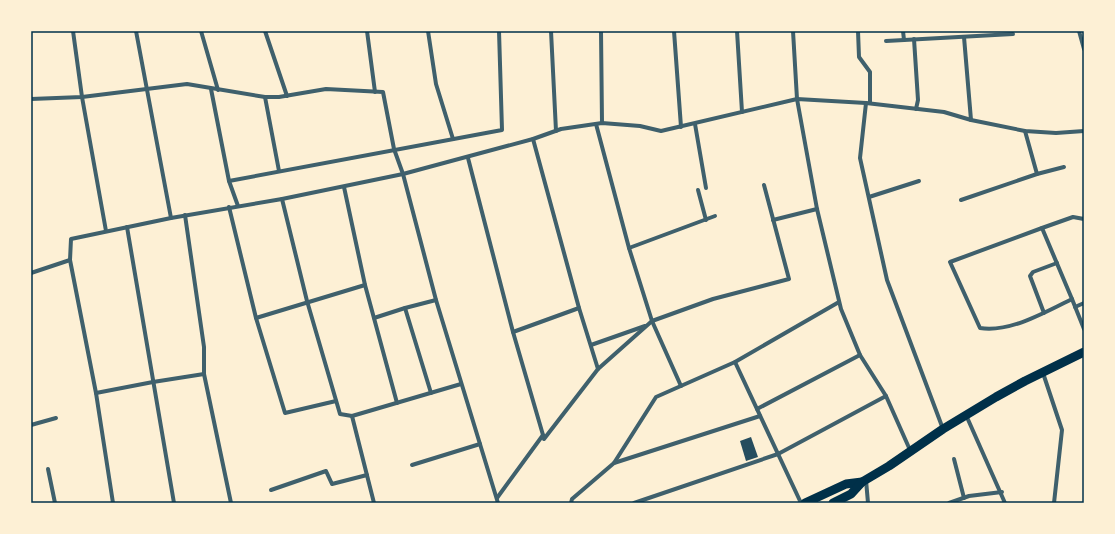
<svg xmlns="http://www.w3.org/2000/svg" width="1115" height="534" font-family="Mulish,sans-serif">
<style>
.building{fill:#264d5e}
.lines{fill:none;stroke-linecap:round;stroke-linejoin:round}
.minor{stroke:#3f606c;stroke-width:4}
.primary{stroke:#003049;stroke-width:9}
.neatline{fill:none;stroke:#003049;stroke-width:1.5}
</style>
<rect width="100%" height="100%" fill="#fdf0d5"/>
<!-- building -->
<path class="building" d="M 751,437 L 758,457 L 746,461 L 740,441 Z"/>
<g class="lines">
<!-- minor -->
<g class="minor">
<path d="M 73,31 L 82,97 L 106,231"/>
<path d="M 136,31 L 171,218"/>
<path d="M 201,31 L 218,90"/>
<path d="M 265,31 L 287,96"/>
<path d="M 367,31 L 375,92"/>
<path d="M 428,31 L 436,84 L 453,139"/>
<path d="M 551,31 L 556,131"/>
<path d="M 601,31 L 602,123"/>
<path d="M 674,31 L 681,127"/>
<path d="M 737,31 L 742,112"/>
<path d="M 793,31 L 797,99 L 817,209 L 841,309 L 860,355 L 886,396 L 910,450"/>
<path d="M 858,31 L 859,57 L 870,72 L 870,103"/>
<path d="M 903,31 L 904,40"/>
<path d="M 1079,31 L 1084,49"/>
<path d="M 964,37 L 971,120"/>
<path d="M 914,39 L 918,100 L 916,109"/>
<path d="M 886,41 L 1013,34"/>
<path d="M 211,89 L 229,181 L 238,206"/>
<path d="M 265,97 L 279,171"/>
<path d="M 31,99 L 82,97 L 187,84 L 265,97 L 279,97 L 326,89 L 383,92 L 394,149 L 403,174 L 436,300 L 498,503"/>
<path d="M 866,103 L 860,158 L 887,280 L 943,429"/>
<path d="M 596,124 L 629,248 L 652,321 L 681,386"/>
<path d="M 695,124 L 706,188"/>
<path d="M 1025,131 L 1037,174 L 1064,167"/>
<path d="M 533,139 L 579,308 L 598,369"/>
<path d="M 468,158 L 513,332 L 543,435"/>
<path d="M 229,181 L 502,130 L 499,31"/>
<path d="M 344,187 L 365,285 L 397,403"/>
<path d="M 698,190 L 706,220"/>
<path d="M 869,197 L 919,181"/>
<path d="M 282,199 L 307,301 L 340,414 L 352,416 L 461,384"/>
<path d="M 961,200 L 1037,174"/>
<path d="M 229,207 L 256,318 L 285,413 L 336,401"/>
<path d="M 185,215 L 204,347 L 204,374 L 231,503"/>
<path d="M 773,220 L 817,209"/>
<path d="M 127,227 L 174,503"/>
<path d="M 1042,228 L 1072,299 C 1046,312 1009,333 980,328 L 950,262 Z"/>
<path d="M 1042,228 L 1073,217 L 1084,219"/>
<path d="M 629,248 L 715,216"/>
<path d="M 31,273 L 70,260"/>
<path d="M 1072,299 L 1084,329"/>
<path d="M 1075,307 L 1084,303"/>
<path d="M 1044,313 L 1030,276 L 1033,272 L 1057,263"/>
<path d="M 256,318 L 365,285"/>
<path d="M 374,318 L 405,308"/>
<path d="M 513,332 L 579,308"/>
<path d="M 591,345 L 645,326"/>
<path d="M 735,362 L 801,503"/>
<path d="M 1043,373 L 1062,430 L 1054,503"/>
<path d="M 96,393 L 153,382 L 204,374"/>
<path d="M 431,393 L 405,308 L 436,300"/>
<path d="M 757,409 L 860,355"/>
<path d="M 966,415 L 1005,503"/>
<path d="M 352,416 L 374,503"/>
<path d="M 31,425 L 56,418"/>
<path d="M 954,459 L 964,498"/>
<path d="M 614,463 L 760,416"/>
<path d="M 412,465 L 480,444"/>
<path d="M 48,469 L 55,503"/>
<path d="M 866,480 L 868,503"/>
<path d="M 271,490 L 326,471 L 332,484 L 367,475"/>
<path d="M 497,498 L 543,435 L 544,439 L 598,369 L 652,321 L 713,299 L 789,279 L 764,185"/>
<path d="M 113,503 L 96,393 L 70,260 L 71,239 L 171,218 L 282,199 L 403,174 L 533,139 L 561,129 L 602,123 L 640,126 L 661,131 L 797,99 L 866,103 L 944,112 L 971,120 L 1025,131 L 1056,133 L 1084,131"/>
<path d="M 571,503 L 572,499 L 614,463 L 656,397 L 735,362 L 839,302"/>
<path d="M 634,503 L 778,454 L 886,396"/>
<path d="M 949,503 L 969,496 L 1002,492"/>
</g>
<!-- primary -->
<g class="primary">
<path d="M 805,503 L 846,484 L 862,482"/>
<path d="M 833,503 L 851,494 L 862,482 L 889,466 L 943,429 L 996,397 L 1025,381 L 1084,352"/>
</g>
</g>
<!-- border -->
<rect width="1115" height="534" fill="none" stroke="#fdf0d5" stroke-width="64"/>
<rect x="32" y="32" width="1051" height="470" class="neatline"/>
</svg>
